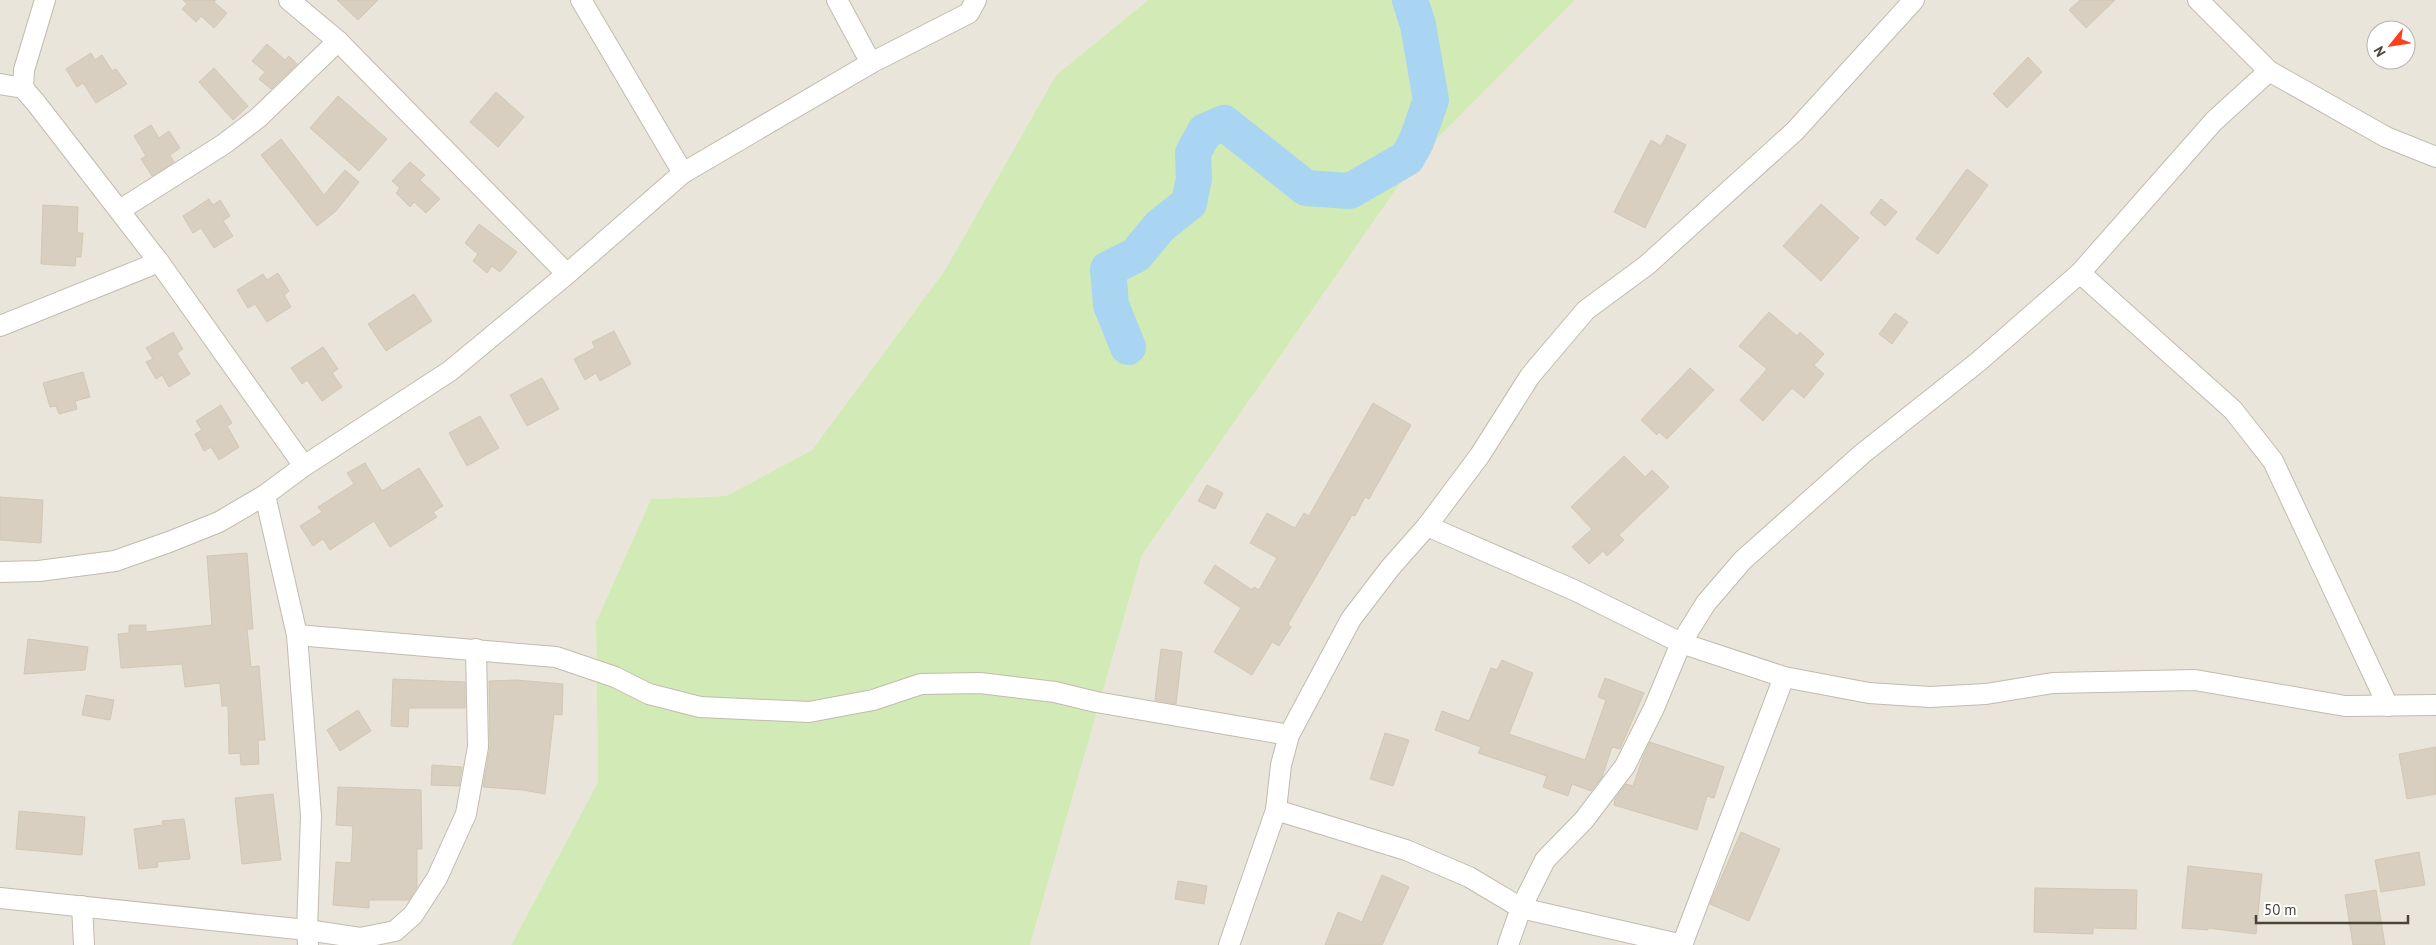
<svg xmlns="http://www.w3.org/2000/svg" width="2436" height="945" font-family="'PT Sans',sans-serif">
<style>
.residential{fill:#eae5da;fill-rule:evenodd}
.green{fill:#d2eab5}
.lines{fill:none;stroke-linecap:round;stroke-linejoin:round}
.river{stroke:#a9d4f2;stroke-width:36}
.building{fill:#d8cfc1;stroke:#d3c7b4}
.minor-casing{stroke:#c2bbae;stroke-width:22}
.minor{stroke:#fff;stroke-width:20}
</style>
<rect width="100%" height="100%" fill="#f6f3ec"/>
<!-- residential -->
<g class="residential">
<path d="M 0,0 L 1148,0 L 1056,75 L 945,270 L 812,450 L 726,496 L 651,499 L 596,622 L 598,782 L 511,945 L 0,945 Z"/>
<path d="M 1575,0 L 2436,0 L 2436,945 L 1030,945 L 1142,555 L 1417,159 ZM 2376,30 L 2406,30 L 2406,60 L 2376,60 Z"/>
</g>
<!-- green -->
<path class="green" d="M 1148,0 L 1575,0 L 1417,159 L 1142,555 L 1030,945 L 511,945 L 598,782 L 596,622 L 651,499 L 726,496 L 812,450 L 945,270 L 1056,75 Z"/>
<g class="lines">
<!-- river -->
<path class="river" d="M 1128,347 L 1111,305 L 1108,269 L 1136,255 L 1160,226 L 1189,203 L 1194,178 L 1193,153 L 1205,131 L 1224,123 L 1306,188 L 1350,191 L 1407,158 L 1416,142 L 1431,100 L 1418,25 L 1410,0"/>
</g>
<!-- building -->
<g class="building">
<path d="M 183,0 L 216,0 L 214,2 L 227,13 L 214,28 L 201,16 L 196,22 L 182,9 L 187,4 Z"/>
<path d="M 337,0 L 378,0 L 358,20 Z"/>
<path d="M 2080,0 L 2115,0 L 2086,28 L 2069,10 Z"/>
<path d="M 267,44 L 285,60 L 289,56 L 297,64 L 271,89 L 259,79 L 265,72 L 252,61 Z"/>
<path d="M 91,53 L 95,60 L 102,55 L 112,71 L 116,69 L 127,84 L 96,103 L 83,83 L 77,87 L 66,69 Z"/>
<path d="M 2028,57 L 2042,72 L 2007,108 L 1993,94 Z"/>
<path d="M 214,68 L 248,106 L 233,120 L 199,82 Z"/>
<path d="M 496,92 L 524,117 L 498,147 L 470,122 Z"/>
<path d="M 338,96 L 387,139 L 359,171 L 310,128 Z"/>
<path d="M 151,125 L 159,138 L 169,131 L 180,148 L 170,155 L 174,162 L 152,176 L 141,159 L 146,156 L 134,136 Z"/>
<path d="M 1667,135 L 1686,145 L 1645,228 L 1614,212 L 1651,140 L 1661,146 Z"/>
<path d="M 281,139 L 324,195 L 345,170 L 359,182 L 336,211 L 317,226 L 261,155 Z"/>
<path d="M 410,162 L 425,175 L 420,180 L 440,199 L 426,213 L 414,202 L 410,207 L 396,193 L 400,188 L 392,181 Z"/>
<path d="M 1967,169 L 1988,185 L 1938,254 L 1916,239 Z"/>
<path d="M 209,199 L 213,205 L 220,200 L 230,216 L 223,221 L 233,236 L 214,248 L 201,228 L 193,233 L 183,216 Z"/>
<path d="M 1881,199 L 1897,212 L 1885,226 L 1870,213 Z"/>
<path d="M 1821,204 L 1859,238 L 1821,281 L 1783,246 Z"/>
<path d="M 43,205 L 78,207 L 77,233 L 83,233 L 81,257 L 76,257 L 75,266 L 41,264 Z"/>
<path d="M 479,224 L 517,252 L 500,272 L 492,266 L 487,273 L 473,261 L 478,254 L 465,243 Z"/>
<path d="M 278,273 L 289,291 L 284,295 L 291,307 L 267,322 L 255,304 L 248,308 L 237,290 L 263,274 L 267,280 Z"/>
<path d="M 414,294 L 432,321 L 386,351 L 368,324 Z"/>
<path d="M 1769,312 L 1797,336 L 1800,332 L 1824,354 L 1814,365 L 1824,374 L 1804,398 L 1792,388 L 1763,421 L 1740,400 L 1767,369 L 1739,346 Z"/>
<path d="M 1895,313 L 1908,322 L 1892,344 L 1879,334 Z"/>
<path d="M 614,331 L 631,364 L 600,381 L 596,373 L 585,380 L 574,359 L 595,348 L 592,342 Z"/>
<path d="M 173,332 L 183,349 L 177,353 L 190,374 L 169,387 L 162,375 L 156,379 L 146,362 L 153,359 L 146,348 Z"/>
<path d="M 323,347 L 338,369 L 332,373 L 342,387 L 322,401 L 307,380 L 302,384 L 291,368 Z"/>
<path d="M 1690,368 L 1714,390 L 1667,439 L 1659,432 L 1657,435 L 1641,420 Z"/>
<path d="M 83,372 L 90,397 L 75,401 L 77,409 L 59,414 L 56,406 L 50,407 L 43,383 Z"/>
<path d="M 542,378 L 559,409 L 527,426 L 510,395 Z"/>
<path d="M 1373,403 L 1411,425 L 1369,499 L 1365,497 L 1355,516 L 1352,515 L 1288,624 L 1291,627 L 1279,646 L 1272,642 L 1252,675 L 1214,652 L 1241,608 L 1204,583 L 1215,565 L 1252,590 L 1254,587 L 1259,590 L 1277,558 L 1250,543 L 1267,513 L 1295,528 L 1304,513 L 1309,516 Z"/>
<path d="M 221,405 L 232,423 L 227,426 L 239,447 L 219,460 L 211,447 L 204,451 L 195,434 L 202,430 L 196,421 Z"/>
<path d="M 480,416 L 499,448 L 467,466 L 449,433 Z"/>
<path d="M 1624,456 L 1645,477 L 1652,470 L 1669,487 L 1619,535 L 1624,540 L 1607,556 L 1603,551 L 1589,564 L 1572,547 L 1592,529 L 1571,507 Z"/>
<path d="M 365,463 L 382,491 L 419,468 L 443,506 L 433,512 L 437,517 L 390,547 L 374,521 L 330,550 L 323,539 L 313,546 L 300,526 L 322,512 L 318,507 L 354,484 L 347,473 Z"/>
<path d="M 1207,485 L 1223,493 L 1215,509 L 1198,501 Z"/>
<path d="M 0,497 L 43,500 L 41,543 L 0,540 Z"/>
<path d="M 247,553 L 253,629 L 247,629 L 251,667 L 259,666 L 265,740 L 258,740 L 259,764 L 241,765 L 240,753 L 229,754 L 228,706 L 222,706 L 220,683 L 185,687 L 182,664 L 121,668 L 118,634 L 129,633 L 129,625 L 146,625 L 146,632 L 212,625 L 207,556 Z"/>
<path d="M 28,639 L 88,647 L 85,670 L 24,674 Z"/>
<path d="M 1161,649 L 1182,652 L 1176,704 L 1155,700 Z"/>
<path d="M 1502,660 L 1533,673 L 1509,734 L 1585,760 L 1606,700 L 1598,697 L 1605,678 L 1644,693 L 1620,749 L 1612,747 L 1602,777 L 1591,791 L 1572,784 L 1568,796 L 1543,787 L 1547,776 L 1478,753 L 1481,747 L 1435,730 L 1442,711 L 1469,721 L 1491,668 L 1497,670 Z"/>
<path d="M 393,679 L 465,682 L 465,708 L 409,708 L 408,727 L 391,726 Z"/>
<path d="M 516,680 L 563,684 L 562,715 L 554,714 L 545,794 L 523,790 L 483,787 L 490,747 L 489,681 Z"/>
<path d="M 86,695 L 114,700 L 110,720 L 82,715 Z"/>
<path d="M 358,710 L 371,731 L 340,751 L 327,730 Z"/>
<path d="M 1385,733 L 1409,740 L 1393,786 L 1370,779 Z"/>
<path d="M 1650,742 L 1724,767 L 1714,798 L 1707,796 L 1697,830 L 1614,805 L 1615,799 L 1626,784 L 1633,786 L 1643,757 Z"/>
<path d="M 2436,747 L 2436,794 L 2407,799 L 2399,754 Z"/>
<path d="M 432,765 L 462,767 L 459,786 L 431,785 Z"/>
<path d="M 338,787 L 421,790 L 422,849 L 417,849 L 417,887 L 409,900 L 369,900 L 369,908 L 333,905 L 336,862 L 351,863 L 353,826 L 336,825 Z"/>
<path d="M 273,794 L 281,860 L 242,864 L 235,798 Z"/>
<path d="M 19,811 L 85,817 L 82,855 L 16,849 Z"/>
<path d="M 184,819 L 190,859 L 157,862 L 158,867 L 139,869 L 134,829 L 163,825 L 162,821 Z"/>
<path d="M 1741,832 L 1780,849 L 1749,921 L 1710,904 Z"/>
<path d="M 2419,852 L 2425,885 L 2381,892 L 2375,860 Z"/>
<path d="M 2188,866 L 2262,874 L 2256,934 L 2208,928 L 2208,930 L 2182,928 Z"/>
<path d="M 1382,875 L 1409,887 L 1382,945 L 1325,945 L 1338,912 L 1362,922 Z"/>
<path d="M 1178,881 L 1207,886 L 1204,904 L 1175,899 Z"/>
<path d="M 2035,888 L 2137,890 L 2136,929 L 2093,928 L 2093,934 L 2034,932 Z"/>
<path d="M 2376,890 L 2385,945 L 2353,945 L 2345,895 Z"/>
</g>
<g class="lines">
<!-- minor casing -->
<g class="minor-casing">
<g id="minor">
<path d="M 289,0 L 338,41 L 567,274"/>
<path d="M 581,0 L 683,173"/>
<path d="M 837,0 L 871,63"/>
<path d="M 2198,0 L 2269,71 L 2386,137 L 2436,157"/>
<path d="M 0,84 L 23,88 L 36,103 L 159,262 L 304,466"/>
<path d="M 23,88 L 24,70 L 45,0"/>
<path d="M 120,210 L 224,144 L 258,118 L 338,41"/>
<path d="M 2080,273 L 2233,410 L 2273,461 L 2388,706"/>
<path d="M 0,326 L 159,262"/>
<path d="M 265,495 L 297,635 L 311,816 L 307,930 L 360,938 L 395,931 L 413,915 L 437,878 L 466,814 L 478,747 L 476,649"/>
<path d="M 1427,526 L 1574,590 L 1681,643 L 1784,677 L 1869,693 L 1930,697 L 1986,694 L 2053,683 L 2195,680 L 2345,706 L 2436,705"/>
<path d="M 0,572 L 39,571 L 115,561 L 169,542 L 219,522 L 265,495 L 304,466 L 450,371 L 567,274 L 683,173 L 871,63 L 969,13 L 976,0"/>
<path d="M 297,635 L 556,657 L 615,677 L 649,694 L 700,707 L 809,712 L 873,700 L 921,684 L 980,683 L 1055,692 L 1096,702 L 1289,735"/>
<path d="M 1276,810 L 1406,850 L 1469,877 L 1521,908 L 1683,945"/>
<path d="M 0,898 L 307,930 L 308,945"/>
<path d="M 82,906 L 84,945"/>
<path d="M 1229,945 L 1276,810 L 1281,765 L 1289,735 L 1351,619 L 1390,568 L 1427,526 L 1480,455 L 1530,376 L 1586,310 L 1647,265 L 1795,131 L 1914,0"/>
<path d="M 1508,945 L 1521,908 L 1545,860 L 1584,820 L 1625,766 L 1654,708 L 1681,643 L 1706,603 L 1743,560 L 1862,454 L 1978,362 L 2080,273 L 2214,121 L 2269,71"/>
<path d="M 1682,945 L 1784,677"/>
</g>
</g>
<!-- minor -->
<use href="#minor" class="minor"/>
</g>
<!-- north arrow -->
<g transform="translate(2391 45) rotate(240)"><circle r="24" fill="#ffffff" stroke="#b7b4b0"/>
<path d="M0-4L9 19L0 12L-9 19Z" fill="#fc3f1d"/>
<text y="-8" font-size="14" font-weight="bold" text-anchor="middle" fill="#4b4439">N</text>
</g>
<!-- scale -->
<path d="M2256 915v8h152v-8" fill="none" stroke="#4b4439" stroke-width="2.5"/>
<text x="2264" y="915" font-size="15" fill="#4b4439" stroke="#ffffff" stroke-width="4" paint-order="stroke">50 m</text>
</svg>
